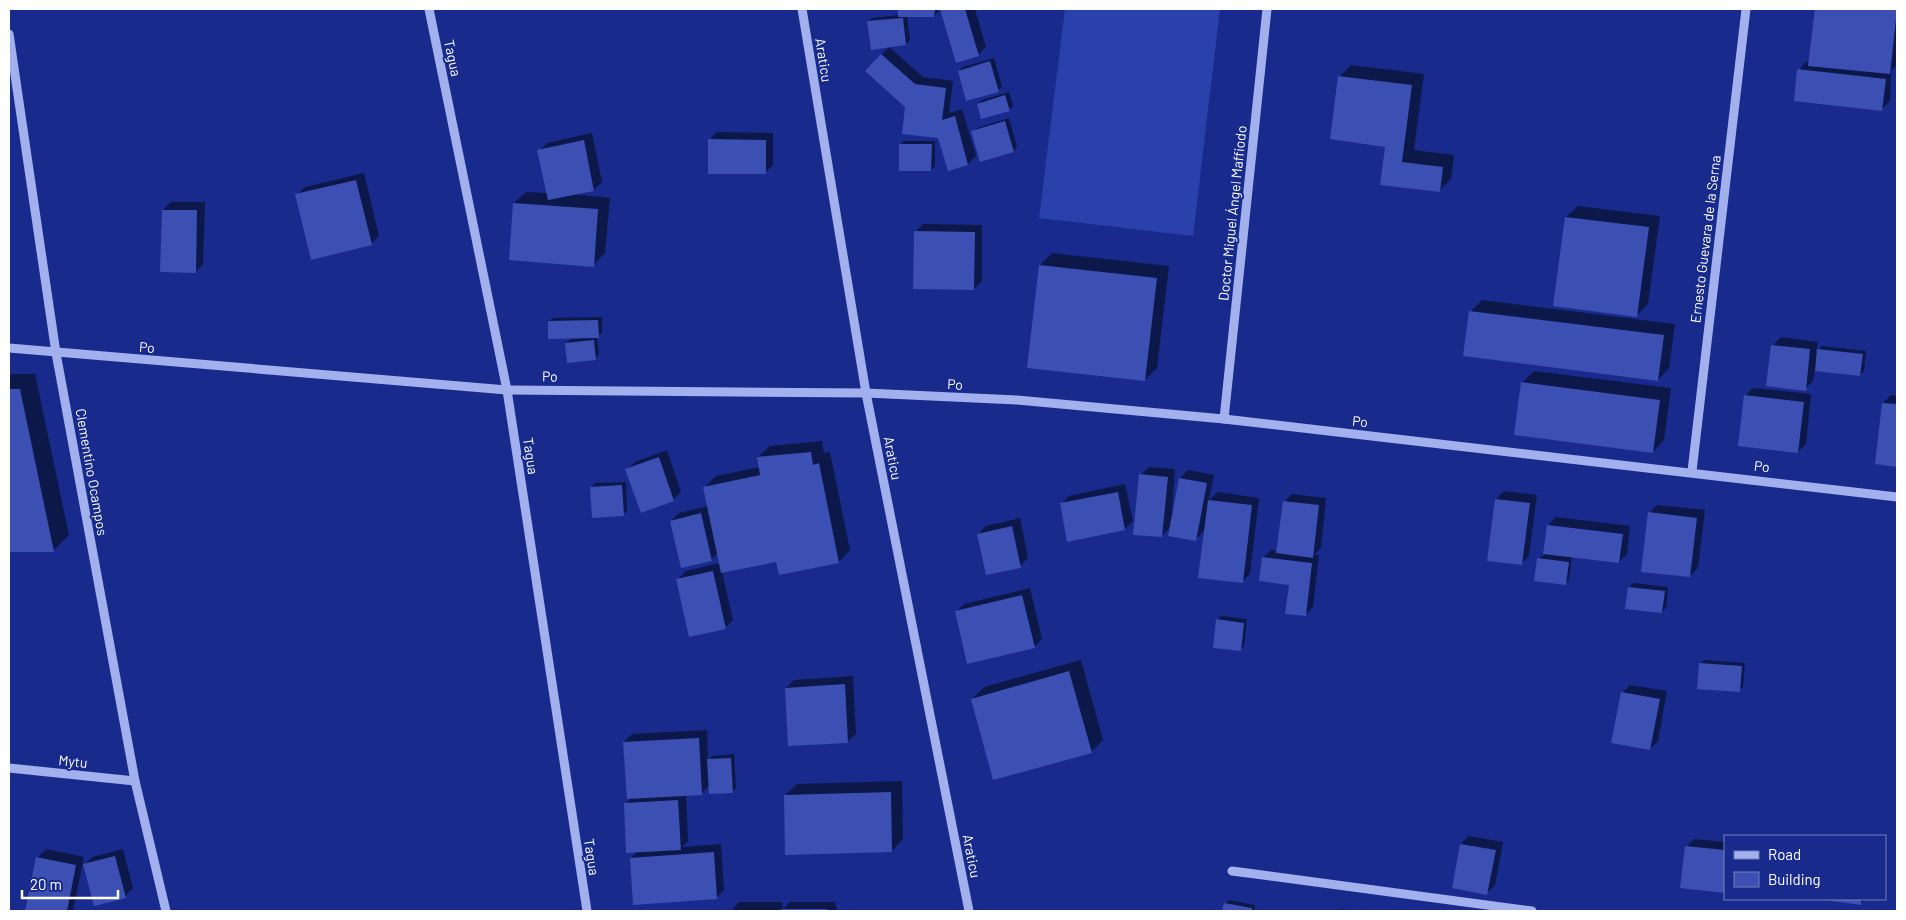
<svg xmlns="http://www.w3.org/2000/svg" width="1906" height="920" font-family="Barlow,sans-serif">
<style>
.garden{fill:#2a41ab}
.shadow{fill:#0007}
.building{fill:#3c50b3}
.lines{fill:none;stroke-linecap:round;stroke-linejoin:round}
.minor{stroke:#a2b0ee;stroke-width:9}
.labels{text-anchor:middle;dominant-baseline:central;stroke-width:4;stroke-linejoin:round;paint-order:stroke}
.street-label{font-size:14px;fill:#fff;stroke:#182b8c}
</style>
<rect width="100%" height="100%" fill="#182b8c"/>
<!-- garden -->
<path class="garden" d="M 1065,9 L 1220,9 L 1193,236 L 1039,218 Z"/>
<!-- shadow -->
<g class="shadow">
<path d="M 899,9 L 938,9 L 938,12 L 934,16 L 907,16 L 910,40 L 906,44 L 872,48 L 868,21 L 872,18 L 899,15 Z"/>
<path d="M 942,9 L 975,9 L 986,47 L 978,55 L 956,61 Z"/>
<path d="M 1816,9 L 1897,9 L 1897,65 L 1891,71 L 1890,101 L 1882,109 L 1799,70 L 1806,62 L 1810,62 Z"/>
<path d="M 889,47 L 923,77 L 953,81 L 949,113 L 962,109 L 976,156 L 968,164 L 949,169 L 939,137 L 867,71 Z"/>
<path d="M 994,58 L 1002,87 L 998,91 L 959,71 L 963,67 Z"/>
<path d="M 1351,65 L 1424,74 L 1414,150 L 1454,155 L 1451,179 L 1439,191 L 1381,184 L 1386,146 L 1339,77 Z"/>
<path d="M 1009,92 L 1013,106 L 1009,110 L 978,104 L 982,100 Z"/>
<path d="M 1009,118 L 1017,147 L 1014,151 L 981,161 L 973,132 L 977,128 Z"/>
<path d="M 717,132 L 773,133 L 773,165 L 765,173 L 709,140 Z"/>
<path d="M 592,133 L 602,182 L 594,190 L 572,194 L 610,198 L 605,253 L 593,265 L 514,203 L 526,192 L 548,193 L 539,151 L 547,143 Z"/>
<path d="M 904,141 L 935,141 L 935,166 L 931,170 L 900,145 Z"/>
<path d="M 364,173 L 379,236 L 371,244 L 297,195 L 305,187 Z"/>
<path d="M 171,202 L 205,202 L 203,264 L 195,272 L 163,210 Z"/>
<path d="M 1578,206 L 1660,216 L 1648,304 L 1636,316 L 1566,217 Z"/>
<path d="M 923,224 L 982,225 L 982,281 L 974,289 L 915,232 Z"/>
<path d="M 1052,253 L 1169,266 L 1157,368 L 1145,380 L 1028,367 L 1040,265 Z"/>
<path d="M 1482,300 L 1675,324 L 1669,368 L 1658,380 L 1470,312 Z"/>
<path d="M 602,317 L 602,333 L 597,337 L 599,355 L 595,359 L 566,343 L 573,337 L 549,321 L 553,318 Z"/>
<path d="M 1781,337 L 1818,342 L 1816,352 L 1822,346 L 1866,351 L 1864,371 L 1860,375 L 1815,370 L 1813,381 L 1805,389 L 1773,345 Z"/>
<path d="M 1534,371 L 1671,388 L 1664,440 L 1653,452 L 1522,383 Z"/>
<path d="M 9,374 L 35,374 L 69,535 L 54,550 L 9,551 Z"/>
<path d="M 1753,388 L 1811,394 L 1806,444 L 1798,452 L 1745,396 Z"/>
<path d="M 1891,395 L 1897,396 L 1897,466 L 1876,463 L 1883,403 Z"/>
<path d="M 822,441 L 824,453 L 830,452 L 850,550 L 839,562 L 777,560 L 722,572 L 733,620 L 725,628 L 678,579 L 686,571 L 720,563 L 718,553 L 711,560 L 671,521 L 679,513 L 708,506 L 705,487 L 716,476 L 760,467 L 758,457 L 770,446 Z"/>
<path d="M 667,450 L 681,492 L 673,500 L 627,470 L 635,462 Z"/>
<path d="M 1149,467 L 1175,469 L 1171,527 L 1161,536 L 1141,475 Z"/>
<path d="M 1188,470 L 1214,475 L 1209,500 L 1217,492 L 1259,498 L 1250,574 L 1242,582 L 1206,529 L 1195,540 L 1180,478 Z"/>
<path d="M 626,482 L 627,511 L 623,515 L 592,487 L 595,483 Z"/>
<path d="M 1125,484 L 1133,521 L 1125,529 L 1061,504 L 1069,496 Z"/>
<path d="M 1504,491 L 1537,495 L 1529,556 L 1521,564 L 1496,499 Z"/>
<path d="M 1292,494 L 1326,498 L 1321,548 L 1314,555 L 1319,555 L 1313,607 L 1305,615 L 1290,584 L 1263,558 L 1271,550 L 1278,551 L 1284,502 Z"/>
<path d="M 1657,505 L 1705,510 L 1698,568 L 1690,576 L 1649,513 Z"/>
<path d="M 1556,517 L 1630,526 L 1627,554 L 1619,562 L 1572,556 L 1569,580 L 1565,584 L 1538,559 L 1544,555 L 1548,525 Z"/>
<path d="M 1020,518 L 1028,558 L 1020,566 L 978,534 L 986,526 Z"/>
<path d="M 1633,583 L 1668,587 L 1666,608 L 1662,612 L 1629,587 Z"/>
<path d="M 1030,588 L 1042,639 L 1034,647 L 956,612 L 964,604 Z"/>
<path d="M 1221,616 L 1247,619 L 1244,646 L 1241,649 L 1217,620 Z"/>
<path d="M 1081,660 L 1103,740 L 1091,752 L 972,699 L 984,687 Z"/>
<path d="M 1704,660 L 1745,663 L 1743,687 L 1739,690 L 1700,664 Z"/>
<path d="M 853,676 L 856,734 L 848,741 L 790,745 L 786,688 L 794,680 Z"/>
<path d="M 1630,685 L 1667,691 L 1658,741 L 1650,749 L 1622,693 Z"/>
<path d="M 707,730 L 708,760 L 712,756 L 734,754 L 736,788 L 732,792 L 710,785 L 702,793 L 686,794 L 688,841 L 682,847 L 721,844 L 724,890 L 716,898 L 631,858 L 638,851 L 625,804 L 631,798 L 624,742 L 632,734 Z"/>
<path d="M 902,781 L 903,839 L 892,851 L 785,795 L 797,784 Z"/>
<path d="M 1469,836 L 1503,842 L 1495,885 L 1487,893 L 1461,844 Z"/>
<path d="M 1694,839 L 1725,842 L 1725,892 L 1686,847 Z"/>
<path d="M 46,849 L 84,857 L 73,911 L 27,911 L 38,857 Z"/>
<path d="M 123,849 L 133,888 L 125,896 L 84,865 L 92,857 Z"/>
<path d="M 1817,899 L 1865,899 L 1860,903 Z"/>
<path d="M 1229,900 L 1255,905 L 1254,911 L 1223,911 L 1225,904 Z"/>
<path d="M 739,902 L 782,902 L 783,909 L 790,902 L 835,902 L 837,911 L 731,911 Z"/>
<path d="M 1340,909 L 1355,911 L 1338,911 Z"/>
</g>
<!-- building -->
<g class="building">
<path d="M 898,9 L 935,9 L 934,17 L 898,17 Z"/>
<path d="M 940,9 L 965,9 L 979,56 L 956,63 Z"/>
<path d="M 1815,9 L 1897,10 L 1890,74 L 1808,66 Z"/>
<path d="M 903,18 L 906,45 L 871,50 L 867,21 Z"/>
<path d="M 881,54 L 915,84 L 946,88 L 942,120 L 955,116 L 968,165 L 948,171 L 938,138 L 902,134 L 905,107 L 865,71 Z"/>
<path d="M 990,61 L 999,92 L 966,101 L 958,71 Z"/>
<path d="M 1797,69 L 1886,79 L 1882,111 L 1794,101 Z"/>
<path d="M 1338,76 L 1412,85 L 1402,162 L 1443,167 L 1440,192 L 1380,185 L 1385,147 L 1330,139 Z"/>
<path d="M 1005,95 L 1010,111 L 981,119 L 977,104 Z"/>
<path d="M 1005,121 L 1014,152 L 980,162 L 971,131 Z"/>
<path d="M 708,139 L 766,140 L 766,174 L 708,174 Z"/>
<path d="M 584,140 L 594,191 L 548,200 L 537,150 Z"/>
<path d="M 899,144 L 932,144 L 931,171 L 899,171 Z"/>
<path d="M 356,180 L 372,245 L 311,260 L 295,194 Z"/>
<path d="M 513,203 L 598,209 L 594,267 L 509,260 Z"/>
<path d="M 162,210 L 197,210 L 196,273 L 160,272 Z"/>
<path d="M 1565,217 L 1649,227 L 1637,317 L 1553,306 Z"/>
<path d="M 914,231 L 975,232 L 974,290 L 913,289 Z"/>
<path d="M 1039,265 L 1157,278 L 1145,381 L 1027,368 Z"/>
<path d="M 1469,311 L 1664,335 L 1658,381 L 1463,356 Z"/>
<path d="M 598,320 L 599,338 L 548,339 L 548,321 Z"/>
<path d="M 594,340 L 596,360 L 567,363 L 565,343 Z"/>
<path d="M 1771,345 L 1810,349 L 1806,391 L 1766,386 Z"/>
<path d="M 1817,349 L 1863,354 L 1860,376 L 1815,371 Z"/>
<path d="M 1521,382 L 1660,400 L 1653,453 L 1514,435 Z"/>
<path d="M 9,389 L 20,389 L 54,552 L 9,552 Z"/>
<path d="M 1744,395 L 1804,402 L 1798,453 L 1738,446 Z"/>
<path d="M 1882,403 L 1897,404 L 1897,467 L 1875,464 Z"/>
<path d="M 811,452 L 813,465 L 819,463 L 839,563 L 779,575 L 776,562 L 721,573 L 703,487 L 760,475 L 757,457 Z"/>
<path d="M 659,457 L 674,501 L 641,513 L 625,469 Z"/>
<path d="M 1139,474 L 1168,477 L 1162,537 L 1133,535 Z"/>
<path d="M 1179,478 L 1207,483 L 1196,541 L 1168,536 Z"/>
<path d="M 622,485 L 624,516 L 592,518 L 590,487 Z"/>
<path d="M 1118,492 L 1125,530 L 1067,542 L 1060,503 Z"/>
<path d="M 1495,499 L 1530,503 L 1522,565 L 1487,561 Z"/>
<path d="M 1208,500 L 1252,505 L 1243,583 L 1198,578 Z"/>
<path d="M 1283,501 L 1319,505 L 1313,558 L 1276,553 Z"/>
<path d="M 1648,512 L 1697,518 L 1690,577 L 1641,572 Z"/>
<path d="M 701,513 L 712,561 L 681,568 L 670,521 Z"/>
<path d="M 1547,525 L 1623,534 L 1619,563 L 1543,554 Z"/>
<path d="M 1012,526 L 1021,568 L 986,575 L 977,534 Z"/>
<path d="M 1262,557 L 1312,563 L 1306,616 L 1285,614 L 1289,585 L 1259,581 Z"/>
<path d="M 1537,558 L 1569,562 L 1566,585 L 1534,581 Z"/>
<path d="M 713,571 L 726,629 L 689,637 L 676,579 Z"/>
<path d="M 1628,587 L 1665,591 L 1662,613 L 1625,609 Z"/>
<path d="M 1022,595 L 1035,648 L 967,664 L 955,611 Z"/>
<path d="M 1216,619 L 1244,623 L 1241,651 L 1213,648 Z"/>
<path d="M 1699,663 L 1742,666 L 1740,692 L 1697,689 Z"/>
<path d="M 1069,671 L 1092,753 L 993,780 L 971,699 Z"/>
<path d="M 845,684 L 848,743 L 788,746 L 785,688 Z"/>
<path d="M 1621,692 L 1660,699 L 1650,750 L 1611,743 Z"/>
<path d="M 699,738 L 702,795 L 627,799 L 623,742 Z"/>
<path d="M 731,758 L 733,793 L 709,794 L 707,759 Z"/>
<path d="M 891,792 L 892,852 L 785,855 L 784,795 Z"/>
<path d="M 678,800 L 681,850 L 626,853 L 624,803 Z"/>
<path d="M 1460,844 L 1496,850 L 1487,895 L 1452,888 Z"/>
<path d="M 1685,846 L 1725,850 L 1725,893 L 1680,888 Z"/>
<path d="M 714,852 L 717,899 L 633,905 L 630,858 Z"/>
<path d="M 115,856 L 126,898 L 94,906 L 83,864 Z"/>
<path d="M 36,857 L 76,865 L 67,911 L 25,911 Z"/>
<path d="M 1818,899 L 1861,899 L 1861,905 Z"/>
<path d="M 1224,903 L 1252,908 L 1252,911 L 1222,911 Z"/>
<path d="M 781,909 L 827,909 L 828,911 L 782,911 Z"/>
</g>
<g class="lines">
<!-- minor -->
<g class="minor">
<path d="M 429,9 L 507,390 L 587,911"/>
<path d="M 802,9 L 866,393 L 969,911"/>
<path d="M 9,34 L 56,353 L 135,781 L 166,911"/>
<path d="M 9,348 L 507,390 L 866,393 L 1017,400 L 1224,419 L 1897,497"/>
<path d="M 1224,419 L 1267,9"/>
<path d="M 1692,471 L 1746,9"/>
<path d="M 9,768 L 135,781"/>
<path d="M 1232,871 L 1532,911"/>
</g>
</g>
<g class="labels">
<!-- street labels -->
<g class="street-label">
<text transform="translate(453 58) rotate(78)">Tagua</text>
<text transform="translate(824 60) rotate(81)">Araticu</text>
<text transform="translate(1232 213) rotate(-84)">Doctor Miguel Ángel Maffiodo</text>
<text transform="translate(1705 239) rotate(-83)">Ernesto Guevara de la Serna</text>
<text transform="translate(147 347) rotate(5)">Po</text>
<text transform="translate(550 376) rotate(1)">Po</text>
<text transform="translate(955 384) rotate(3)">Po</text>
<text transform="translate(1360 421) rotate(6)">Po</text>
<text transform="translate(531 456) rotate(81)">Tagua</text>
<text transform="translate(893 458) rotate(79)">Araticu</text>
<text transform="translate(1762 466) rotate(7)">Po</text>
<text transform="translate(92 472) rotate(80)">Clementino Ocampos</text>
<text transform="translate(73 761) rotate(6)">Mytu</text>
<text transform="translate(972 856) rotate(79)">Araticu</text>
<text transform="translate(592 857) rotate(81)">Tagua</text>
</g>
</g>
<!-- border -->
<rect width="1906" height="920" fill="none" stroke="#ffffff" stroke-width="20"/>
<!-- legend -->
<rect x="1724" y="835" width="162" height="65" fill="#182b8c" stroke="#7480ba"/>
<rect x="1734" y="851" width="25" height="8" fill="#a2b0ee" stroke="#7480ba"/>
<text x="1768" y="860" font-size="15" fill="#ffffff">Road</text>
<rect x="1734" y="872" width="25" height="15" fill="#3c50b3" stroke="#7480ba"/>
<text x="1768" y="885" font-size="15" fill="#ffffff">Building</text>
<!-- scale -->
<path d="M22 890v8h96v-8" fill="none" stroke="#ffffff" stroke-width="2.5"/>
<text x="30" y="890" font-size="15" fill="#ffffff" stroke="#182b8c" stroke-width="4" paint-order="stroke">20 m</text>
</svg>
